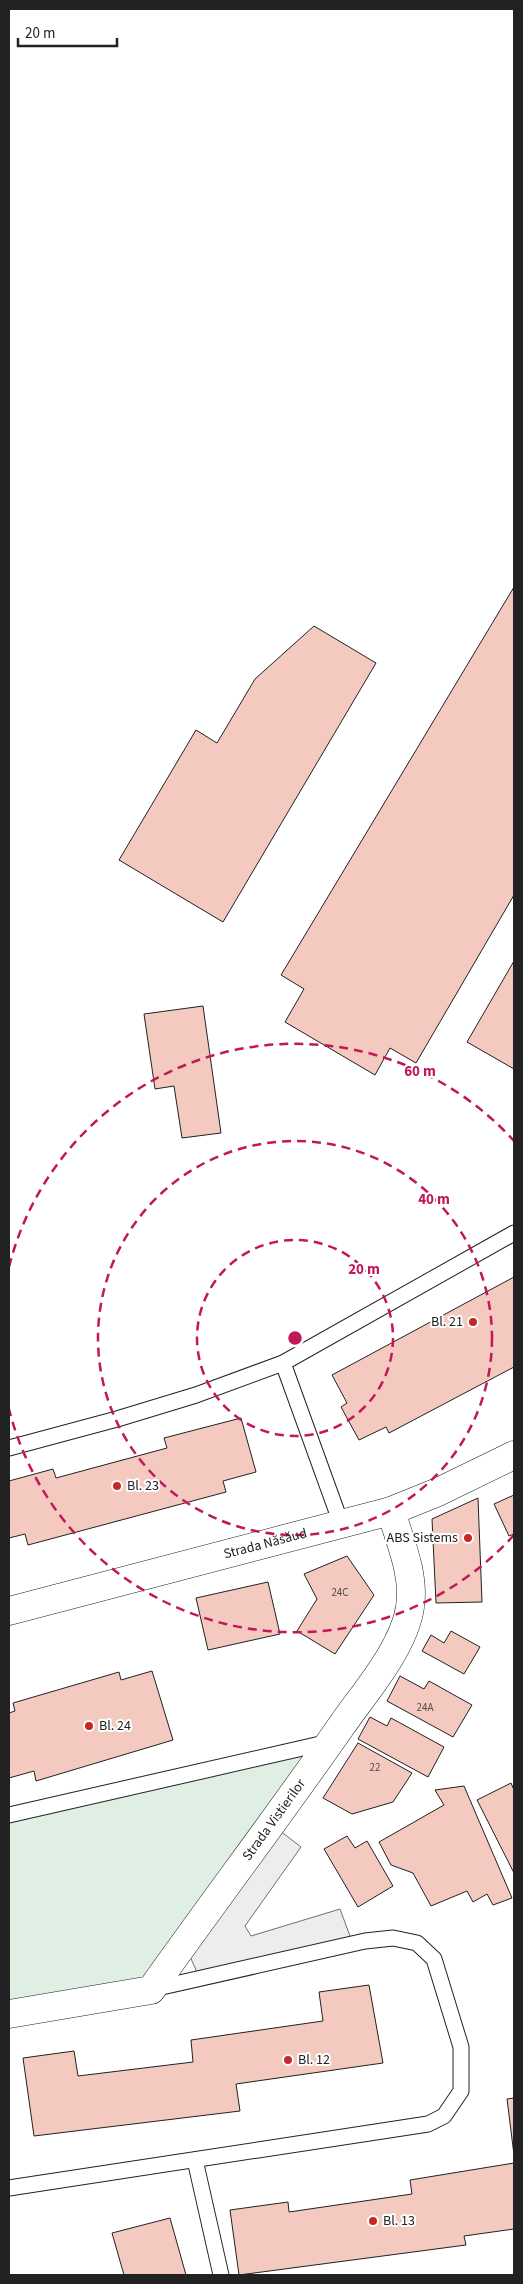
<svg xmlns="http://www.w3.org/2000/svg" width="523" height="2284" font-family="'Source Sans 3',sans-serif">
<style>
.green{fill:#e0efe3;stroke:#6f6f6f}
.parking{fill:#ededed;stroke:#6f6f6f}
.building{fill:#f3c9c0;stroke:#222}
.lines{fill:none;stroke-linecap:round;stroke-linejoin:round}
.lane-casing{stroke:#222;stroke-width:17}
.street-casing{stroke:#222;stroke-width:29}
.secondary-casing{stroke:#222;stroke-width:29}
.lane{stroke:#fff;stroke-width:15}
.street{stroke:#fff;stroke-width:28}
.secondary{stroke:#fff;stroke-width:28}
.ring{fill:none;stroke:#c2185b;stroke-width:2.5;stroke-dasharray:9 6}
.poi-dot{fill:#c62828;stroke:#fff;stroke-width:2}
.labels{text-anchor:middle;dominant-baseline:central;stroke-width:4;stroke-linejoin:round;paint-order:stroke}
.number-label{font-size:11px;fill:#564c4a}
.poi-label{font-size:14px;fill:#222;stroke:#fff;text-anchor:start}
.street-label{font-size:14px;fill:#222;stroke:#fff}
.centre{fill:#c2185b;stroke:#fff;stroke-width:2.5}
.ring-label{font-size:15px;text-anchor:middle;font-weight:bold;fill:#c2185b;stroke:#fff;stroke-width:4;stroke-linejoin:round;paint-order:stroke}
</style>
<rect width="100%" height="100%" fill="#fff"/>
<!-- green -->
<path class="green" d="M 330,1742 L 151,1990 L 9,2014 L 9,1815 Z"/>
<!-- parking -->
<path class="parking" d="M 271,1824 L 301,1847 L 245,1926 L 251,1936 L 340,1909 L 353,1944 L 200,1979 L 184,1943 Z"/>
<!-- building -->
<g class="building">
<path d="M 514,587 L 514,895 L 416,1063 L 390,1048 L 375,1075 L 285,1022 L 304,989 L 281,975 Z"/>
<path d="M 314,626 L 376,663 L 223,922 L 119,860 L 196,730 L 217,743 L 255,679 Z"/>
<path d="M 514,961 L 514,1069 L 467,1042 Z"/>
<path d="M 203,1006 L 221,1133 L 182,1138 L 174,1086 L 155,1089 L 144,1014 Z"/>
<path d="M 514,1277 L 514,1367 L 389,1433 L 386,1427 L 359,1440 L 341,1407 L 347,1403 L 332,1375 Z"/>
<path d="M 241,1418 L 256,1472 L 223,1481 L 226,1492 L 28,1545 L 25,1534 L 9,1538 L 9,1481 L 53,1469 L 56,1478 L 167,1448 L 164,1438 Z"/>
<path d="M 514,1495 L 514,1534 L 509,1536 L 494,1504 Z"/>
<path d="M 478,1498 L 482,1602 L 436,1603 L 432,1519 Z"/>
<path d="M 347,1556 L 374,1595 L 335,1654 L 297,1631 L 317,1599 L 304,1574 Z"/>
<path d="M 268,1582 L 280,1634 L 208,1650 L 196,1598 Z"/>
<path d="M 451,1631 L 480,1647 L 464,1674 L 422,1651 L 431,1635 L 444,1643 Z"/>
<path d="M 152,1671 L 173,1740 L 36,1781 L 34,1771 L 9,1778 L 9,1713 L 15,1711 L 13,1703 L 119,1672 L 121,1680 Z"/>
<path d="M 400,1676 L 424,1689 L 429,1681 L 472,1705 L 453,1737 L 387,1701 Z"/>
<path d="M 370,1717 L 387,1726 L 391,1718 L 444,1747 L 428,1777 L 358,1739 Z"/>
<path d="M 358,1743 L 412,1773 L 393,1802 L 352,1814 L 323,1798 Z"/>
<path d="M 511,1783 L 514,1790 L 514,1873 L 477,1800 Z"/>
<path d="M 464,1786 L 512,1898 L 493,1905 L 487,1894 L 473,1902 L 467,1891 L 431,1906 L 413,1873 L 391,1865 L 379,1842 L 444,1805 L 435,1790 Z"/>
<path d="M 347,1836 L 355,1848 L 367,1841 L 393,1886 L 358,1907 L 324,1849 Z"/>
<path d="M 369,1985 L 383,2063 L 236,2084 L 240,2111 L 34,2136 L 23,2058 L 74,2051 L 78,2076 L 193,2062 L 191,2040 L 323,2021 L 319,1992 Z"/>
<path d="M 514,2098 L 514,2155 L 507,2099 Z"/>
<path d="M 514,2163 L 514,2229 L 464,2236 L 466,2245 L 239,2275 L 230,2210 L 288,2202 L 289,2212 L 412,2194 L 410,2180 Z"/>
<path d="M 170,2218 L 186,2275 L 124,2275 L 112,2233 Z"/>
</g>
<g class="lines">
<!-- lane casing -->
<g class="lane-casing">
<g id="lane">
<path d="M 283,1363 L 342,1526"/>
<path d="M 9,1448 L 117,1419 L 196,1395 L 283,1363 L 514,1233"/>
<path d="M 9,1815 L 329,1742"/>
<path d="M 195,2160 L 221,2275"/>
<path d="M 9,2188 L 428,2124 L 444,2116 L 461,2091 L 461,2047 L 434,1959 L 417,1943 L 393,1938 L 365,1941 L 153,1989"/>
</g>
</g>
<!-- street casing -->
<g class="street-casing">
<g id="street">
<path id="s1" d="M 9,2014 L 151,1990 C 214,1901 280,1814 342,1725 C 365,1692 404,1648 410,1607 C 415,1574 400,1542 391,1511"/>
</g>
</g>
<!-- secondary casing -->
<g class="secondary-casing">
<g id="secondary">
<path id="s2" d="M 9,1611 L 391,1511 L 438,1492 L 514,1455"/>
</g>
</g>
<!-- lane -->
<use href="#lane" class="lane"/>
<!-- street -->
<use href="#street" class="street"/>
<!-- secondary -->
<use href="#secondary" class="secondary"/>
</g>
<!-- distance rings -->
<g class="ring">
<circle cx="295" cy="1338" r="98"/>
<circle cx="295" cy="1338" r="197"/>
<path d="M514 1535A295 295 0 0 1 9 1409M9 1267A295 295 0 0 1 514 1141"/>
</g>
<!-- markers -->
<g class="poi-dot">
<circle cx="473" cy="1322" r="5"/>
<circle cx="117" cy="1486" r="5"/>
<circle cx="468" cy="1538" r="5"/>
<circle cx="89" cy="1726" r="5"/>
<circle cx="288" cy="2060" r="5"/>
<circle cx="373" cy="2221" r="5"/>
</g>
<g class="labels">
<!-- number labels -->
<g class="number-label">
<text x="340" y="1592">24C</text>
<text x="425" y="1707">24A</text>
<text x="375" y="1767">22</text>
</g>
<!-- poi labels -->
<g class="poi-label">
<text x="463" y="1322" text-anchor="end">Bl. 21</text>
<text x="127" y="1486">Bl. 23</text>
<text x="458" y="1538" text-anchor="end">ABS Sistems</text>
<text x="99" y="1726">Bl. 24</text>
<text x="298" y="2060">Bl. 12</text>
<text x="383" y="2221">Bl. 13</text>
</g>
<!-- street labels -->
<g class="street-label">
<text stroke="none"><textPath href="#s2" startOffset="265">Strada Năsăud</textPath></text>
<text stroke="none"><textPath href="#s1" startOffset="354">Strada Vistierilor</textPath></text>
</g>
</g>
<circle cx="295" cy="1338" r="8" class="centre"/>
<g class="ring-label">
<text x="420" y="1076">60 m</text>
<text x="434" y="1204">40 m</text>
<text x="364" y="1274">20 m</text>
</g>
<!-- border -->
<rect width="523" height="2284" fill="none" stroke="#222222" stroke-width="20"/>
<!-- scale -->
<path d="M18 38v8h99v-8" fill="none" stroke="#222222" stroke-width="2.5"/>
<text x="25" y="38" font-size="15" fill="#222222" stroke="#ffffff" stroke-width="4" paint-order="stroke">20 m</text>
</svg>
